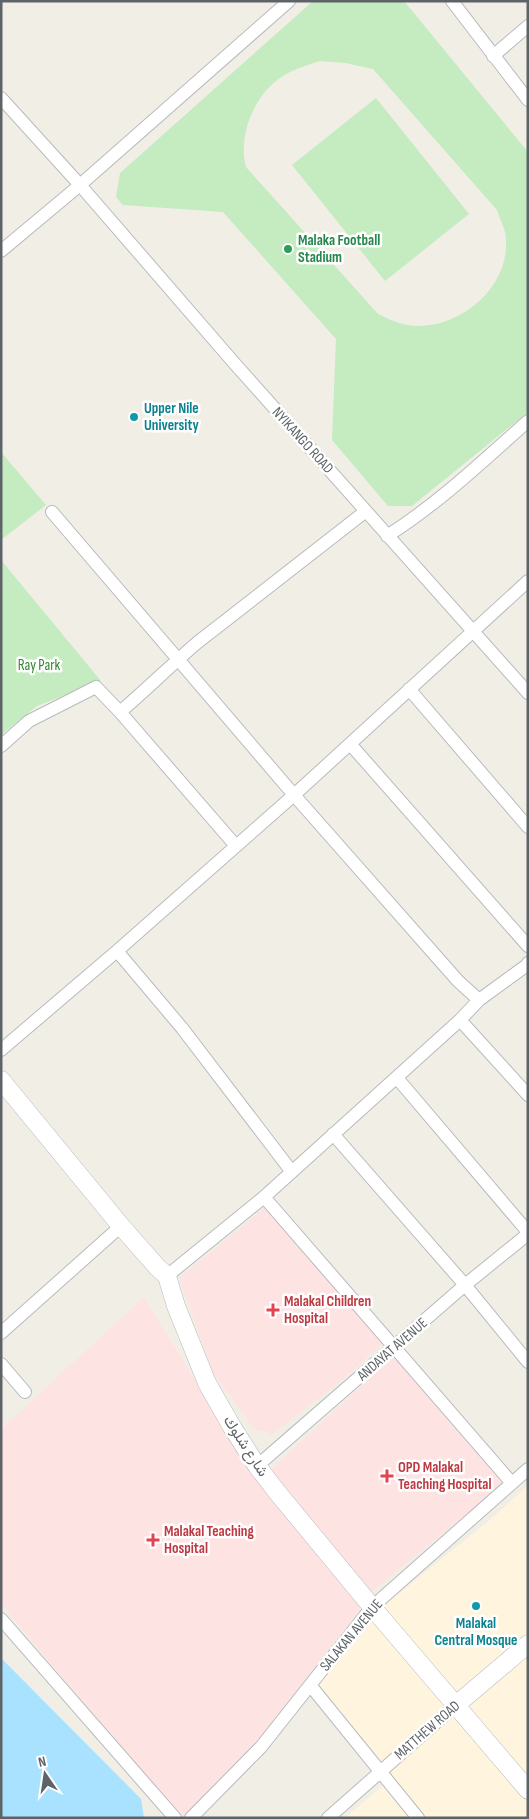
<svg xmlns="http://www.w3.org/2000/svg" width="529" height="1819" font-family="'Sofia Sans Condensed',Vazirmatn,sans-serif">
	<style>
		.commercial { fill: #fff4de }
		.medical { fill: #fee3e3 }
		.green { fill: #c5ebc1; fill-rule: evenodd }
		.water { fill: #a9e2ff }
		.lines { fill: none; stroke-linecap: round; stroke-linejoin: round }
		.street-casing { stroke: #b7babe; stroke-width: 14 }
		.secondary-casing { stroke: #b8bcc1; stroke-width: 19 }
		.street { stroke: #fff; stroke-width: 12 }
		.secondary { stroke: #fff; stroke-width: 18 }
		.leisure-dot { fill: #2e9e5b; stroke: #fff; stroke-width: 2 }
		.culture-dot { fill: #0f9aa8; stroke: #fff; stroke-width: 2 }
		.health-dot { fill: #e0444e; stroke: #fff; stroke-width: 2 }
		.labels { text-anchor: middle; stroke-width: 5; stroke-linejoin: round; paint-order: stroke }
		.leisure-label { font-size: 15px; font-weight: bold; fill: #27864d; stroke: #fff; text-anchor: start }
		.culture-label { font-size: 15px; font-weight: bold; fill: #0d838f; stroke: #fff; text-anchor: start }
		.street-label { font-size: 15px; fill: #5e6368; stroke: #fff }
		.park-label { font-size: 15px; fill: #32872d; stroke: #fff }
		.health-label { font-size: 15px; font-weight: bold; fill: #be3a42; stroke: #fff; text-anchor: start }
	</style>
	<rect width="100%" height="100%" fill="#f1eee6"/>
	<!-- commercial -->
	<path class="commercial" d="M528 1485V1814L523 1818H345L388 1781 314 1689 380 1604 383 1606 490 1520Z"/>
	<!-- medical -->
	<path class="medical" d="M267 1206 384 1342 341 1381 271 1435 265 1431H256L213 1373 179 1278Z
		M144 1297 253 1475 361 1608 256 1743 184 1818H180L1 1604V1429Z
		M395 1355 506 1481 370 1593 269 1471Z"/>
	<!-- green -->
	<path class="green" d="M313 1H404L528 152V412L412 506H388L332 440 336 339 223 212 123 205 116 197 120 173ZM320 61 345 63 373 69 497 210C499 217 503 224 505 232 515 285 458 333 407 325 396 323 387 318 378 314L246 167C237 136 255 93 283 76 294 69 307 65 320 61Z
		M376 98 469 214 385 281 292 165Z
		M1 452 46 505 1 540Z
		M1 560 101 681 37 706 1 735Z"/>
	<!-- water -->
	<path class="water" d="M1 1658 141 1799 144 1818H1Z"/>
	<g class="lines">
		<!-- street casing -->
		<g class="street-casing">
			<path id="street" d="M452 1 528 100
				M493 56 528 26
				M1 98 80 185 235 364 528 693
				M1 251 80 185 289 1
				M52 512 294 795 458 981 479 1000
				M387 536C439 503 483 461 528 421
				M409 689 528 827
				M120 712 236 846
				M351 745 528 946
				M1 746 29 721 96 687 120 712C147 689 171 665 198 642L366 511
				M117 951 182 1028 292 1172
				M460 1020 528 1095
				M1 1050 117 951 294 795 528 581
				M397 1078 528 1232
				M333 1134 465 1285 528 1362
				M264 1197 511 1482
				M167 1276 264 1197 460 1020 479 1000 527 965 528 963
				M1 1333 121 1226
				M1 1364 25 1392
				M257 1466 465 1285 528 1234
				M1 1619 175 1818
				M310 1685 418 1818
				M191 1818 261 1747 372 1607 528 1469
				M328 1818 456 1705"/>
		</g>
		<!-- secondary casing -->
		<g class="secondary-casing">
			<path id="secondary" d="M1 1080 121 1226 157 1267 167 1276 176 1306 207 1383 232 1427 257 1466 277 1492 372 1607 528 1790
				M456 1705 528 1644"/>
		</g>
		<!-- street -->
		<use href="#street" class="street"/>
		<!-- secondary -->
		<use href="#secondary" class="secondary"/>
	</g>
	<!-- markers -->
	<circle class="leisure-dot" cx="288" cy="249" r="5"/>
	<g class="culture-dot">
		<circle cx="134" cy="417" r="5"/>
		<circle cx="476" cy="1606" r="5"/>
	</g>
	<g class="health-dot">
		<path d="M270.5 1302.5h5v5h5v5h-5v5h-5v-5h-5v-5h5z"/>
		<path d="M384.5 1468.5h5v5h5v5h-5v5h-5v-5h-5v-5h5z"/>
		<path d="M150.5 1532.5h5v5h5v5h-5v5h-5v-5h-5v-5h5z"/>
	</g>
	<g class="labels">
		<!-- leisure labels -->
		<g class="leisure-label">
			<text x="298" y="245">Malaka Football<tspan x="298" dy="17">Stadium</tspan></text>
		</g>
		<!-- culture labels -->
		<g class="culture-label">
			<text x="144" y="413">Upper Nile<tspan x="144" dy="17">University</tspan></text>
			<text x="476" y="1628" text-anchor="middle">Malakal<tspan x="476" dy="17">Central Mosque</tspan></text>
		</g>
		<!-- street labels -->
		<g class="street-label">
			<text transform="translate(303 440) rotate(48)" y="5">NYIKANGO ROAD</text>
			<text transform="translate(392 1349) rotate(-41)" y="5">ANDAYAT AVENUE</text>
			<text transform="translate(246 1446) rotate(57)" y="5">شارع شلوك</text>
			<text transform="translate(351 1635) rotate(-50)" y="5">SALAKAN AVENUE</text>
			<text transform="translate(427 1730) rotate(-41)" y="5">MATTHEW ROAD</text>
		</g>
		<!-- park labels -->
		<g class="park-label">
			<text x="39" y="670">Ray Park</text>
		</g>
		<!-- health labels -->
		<g class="health-label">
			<text x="284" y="1306">Malakal Children<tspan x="284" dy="17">Hospital</tspan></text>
			<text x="398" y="1472">OPD Malakal<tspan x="398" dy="17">Teaching Hospital</tspan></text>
			<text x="164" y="1536">Malakal Teaching<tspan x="164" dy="17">Hospital</tspan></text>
		</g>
	</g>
	<!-- border -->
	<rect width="529" height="1819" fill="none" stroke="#5e6368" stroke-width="5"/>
	<!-- north arrow -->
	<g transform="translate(45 1774) rotate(347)" stroke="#ffffff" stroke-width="4" paint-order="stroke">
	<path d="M0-4L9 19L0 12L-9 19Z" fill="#5e6368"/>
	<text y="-8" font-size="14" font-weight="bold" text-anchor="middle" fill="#5e6368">N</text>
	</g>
</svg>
